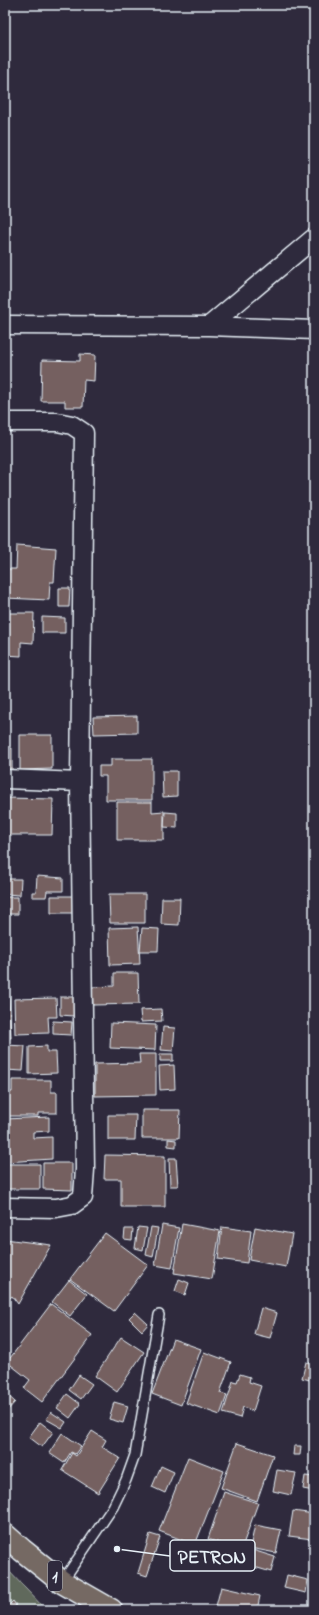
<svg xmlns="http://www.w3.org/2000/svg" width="319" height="1615" font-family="'Indie Flower',sans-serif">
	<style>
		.green { fill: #61695c; stroke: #a4adaa }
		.building { fill: #746061; stroke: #e8f1f8 }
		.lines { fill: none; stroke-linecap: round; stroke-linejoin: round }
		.service-casing { stroke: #e8f1f8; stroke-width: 12 }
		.minor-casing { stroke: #e8f1f8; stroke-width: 21 }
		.primary-casing { stroke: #e8f1f8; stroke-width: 25 }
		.service { stroke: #2f2a3d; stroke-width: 9 }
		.minor { stroke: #2f2a3d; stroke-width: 18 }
		.primary { stroke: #756964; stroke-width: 22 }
		.labels { text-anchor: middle; stroke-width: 3; stroke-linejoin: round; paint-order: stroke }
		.shield { fill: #2f2a3d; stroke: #b0b5c0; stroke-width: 1 }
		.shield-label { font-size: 17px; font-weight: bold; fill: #e8f1f8 }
		.leader { fill: none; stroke: #e8f1f8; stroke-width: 1.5 }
		.callout-dot { fill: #e8f1f8; stroke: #2f2a3d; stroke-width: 1.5 }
		.callout { fill: #2f2a3d; stroke: #e8f1f8; stroke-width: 1.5 }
		.callout-label { font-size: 19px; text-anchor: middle; font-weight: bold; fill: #e8f1f8 }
	</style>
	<rect width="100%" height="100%" fill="#2f2a3d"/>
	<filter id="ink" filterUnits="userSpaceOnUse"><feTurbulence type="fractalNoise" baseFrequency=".025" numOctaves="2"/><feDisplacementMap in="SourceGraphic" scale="8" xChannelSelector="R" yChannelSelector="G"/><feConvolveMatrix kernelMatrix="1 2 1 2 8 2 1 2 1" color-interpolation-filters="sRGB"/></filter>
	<g filter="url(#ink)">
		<!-- green -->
		<path class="green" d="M5 1567 46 1610H5Z"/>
		<!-- building -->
		<path class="building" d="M80 354 95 355 94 381 84 380 83 407H65V401H41L42 360 80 361Z
			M17 545 56 548 54 582H50L49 600 5 598V569H16Z
			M59 588H70L69 607H59Z
			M5 613H34L33 643 21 642V656L5 655Z
			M42 617 65 618V633H42Z
			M137 716V733L94 734 93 717Z
			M20 735H52V769L20 770Z
			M5 748H12V773H5Z
			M111 759H152V800H106V776H99V766H111Z
			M162 771H177V796L163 797Z
			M6 798 53 799 52 835H5Z
			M117 802H152V812L164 811V840H117Z
			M165 812 177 813V828L164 827Z
			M37 876 63 878V891H47L46 897H32V892H36Z
			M5 879H21L20 895 5 894Z
			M109 894H145V923H110Z
			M51 896H74L73 913H51Z
			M5 897H18V914H5Z
			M162 898H180L179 925 161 924Z
			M138 927 140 964 110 965 109 928Z
			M142 928 159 929 158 951H140Z
			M114 973H138L139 1004 93 1005 92 987 114 986Z
			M5 997H9L11 1038H5Z
			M60 997H74V1016L60 1015Z
			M56 998 57 1017H48L49 1033 15 1034 14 999Z
			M161 1009 162 1021 141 1022 140 1010Z
			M53 1021 72 1022 71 1035 53 1034Z
			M111 1023 156 1025 155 1050 110 1048Z
			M163 1027 175 1028 173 1051 161 1050Z
			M5 1045 25 1046 23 1071 5 1070Z
			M47 1046V1052H56L57 1073 29 1074V1047Z
			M139 1054H156V1095L95 1096V1064L140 1063Z
			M160 1054H173V1061H160Z
			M174 1065 175 1089 160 1090 159 1066Z
			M12 1080H51V1092H57V1113H38V1116H7L6 1092H12Z
			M142 1110H180L179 1138H142Z
			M108 1115H136L135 1140H108Z
			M49 1117V1131L33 1132V1138L52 1137V1159L5 1162V1119Z
			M168 1139 176 1140V1147L168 1146Z
			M105 1155 165 1156V1207H121V1179H104Z
			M169 1158H176L178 1186H170Z
			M43 1163H72V1190L43 1189Z
			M5 1164H40V1189H5Z
			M182 1224 220 1231 212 1279 174 1273Z
			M162 1225 179 1228 172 1268 155 1265Z
			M138 1227 147 1228 143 1250 135 1248Z
			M151 1227 158 1228 153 1257 146 1255Z
			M222 1227 251 1231 247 1263 218 1259Z
			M255 1227 292 1234 286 1267 249 1260Z
			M125 1229H133L132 1240 124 1239Z
			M105 1233 148 1265 114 1311 70 1279Z
			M5 1239 51 1245 18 1304 12 1296 5 1302Z
			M179 1279 189 1283 185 1295 175 1291Z
			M69 1280 87 1294 70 1316 52 1302Z
			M51 1304 92 1335 42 1402 24 1388 30 1380 7 1362Z
			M261 1308 277 1313 270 1338 254 1334Z
			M135 1312 148 1324 142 1331 129 1318Z
			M121 1337 144 1352 117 1392 95 1376Z
			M173 1339 201 1349 181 1405 152 1394Z
			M204 1352 231 1362 220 1393 227 1395 220 1415 186 1403Z
			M306 1362 314 1364V1381L302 1378Z
			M240 1374 250 1377 249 1382 261 1386 253 1411 243 1407 240 1418 223 1413 233 1381 237 1382Z
			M79 1375 92 1384 81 1399 69 1390Z
			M5 1393 15 1402 5 1413Z
			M67 1394 80 1404 70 1418 57 1408Z
			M114 1402 128 1406 123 1423 109 1419Z
			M51 1412 66 1422 62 1428 46 1419Z
			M40 1422 53 1432 42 1447 29 1437Z
			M92 1431 106 1440 102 1447 120 1458 98 1493 62 1470 72 1453 76 1456Z
			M62 1433 81 1446 75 1454 71 1452 64 1463 49 1453Z
			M237 1443 273 1455 257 1501 221 1488Z
			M294 1446H301L300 1455H293Z
			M188 1457 224 1471 195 1545 159 1531Z
			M161 1466 174 1472 165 1493 152 1487Z
			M277 1470 296 1473 291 1495 273 1491Z
			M305 1476 314 1477V1491L303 1489Z
			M224 1492 258 1503 241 1550 208 1539Z
			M293 1511 314 1514 312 1539 289 1536Z
			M255 1525 281 1530 276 1553 250 1548Z
			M150 1534 160 1537 147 1576 138 1573Z
			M246 1548 275 1557 271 1572 241 1563Z
			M287 1575 308 1580 306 1593 284 1588Z
			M221 1587 260 1596 257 1610H215Z
			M13 1601 16 1605 12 1610H8L6 1608Z"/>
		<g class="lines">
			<!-- service casing -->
			<g class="service-casing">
				<path id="service" d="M62 1582 113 1507 126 1480 135 1455 159 1315"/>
			</g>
			<!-- minor casing -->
			<g class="minor-casing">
				<path id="minor" d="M5 325 209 326 314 330
					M209 326 314 238
					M5 422H57L72 425 84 433 80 782
					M5 779 80 782 85 1169 83 1197 72 1205 56 1208 5 1207"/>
			</g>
			<!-- primary casing -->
			<g class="primary-casing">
				<path id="primary" d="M5 1535 22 1550 62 1582 111 1610"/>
			</g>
			<!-- service -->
			<use href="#service" class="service"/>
			<!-- minor -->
			<use href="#minor" class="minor"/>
			<!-- primary -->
			<use href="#primary" class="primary"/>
		</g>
	</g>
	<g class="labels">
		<!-- shield labels -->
		<rect class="shield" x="48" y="1561" width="14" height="30" rx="3"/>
		<g class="shield-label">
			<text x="55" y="1582">1</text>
		</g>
	</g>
	<!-- callouts -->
	<path class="leader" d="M117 1549L170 1556"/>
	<circle class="callout-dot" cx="117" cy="1549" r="4"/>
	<rect class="callout" x="170" y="1540" width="85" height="31" rx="4"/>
	<g class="callout-label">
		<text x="212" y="1563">PETRON</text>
	</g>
	<!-- margin -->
	<rect width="319" height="1615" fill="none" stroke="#2f2a3d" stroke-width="20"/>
	<rect x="10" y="10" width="299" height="1595" fill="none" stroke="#e8f1f8" stroke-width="1.5" filter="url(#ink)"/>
</svg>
